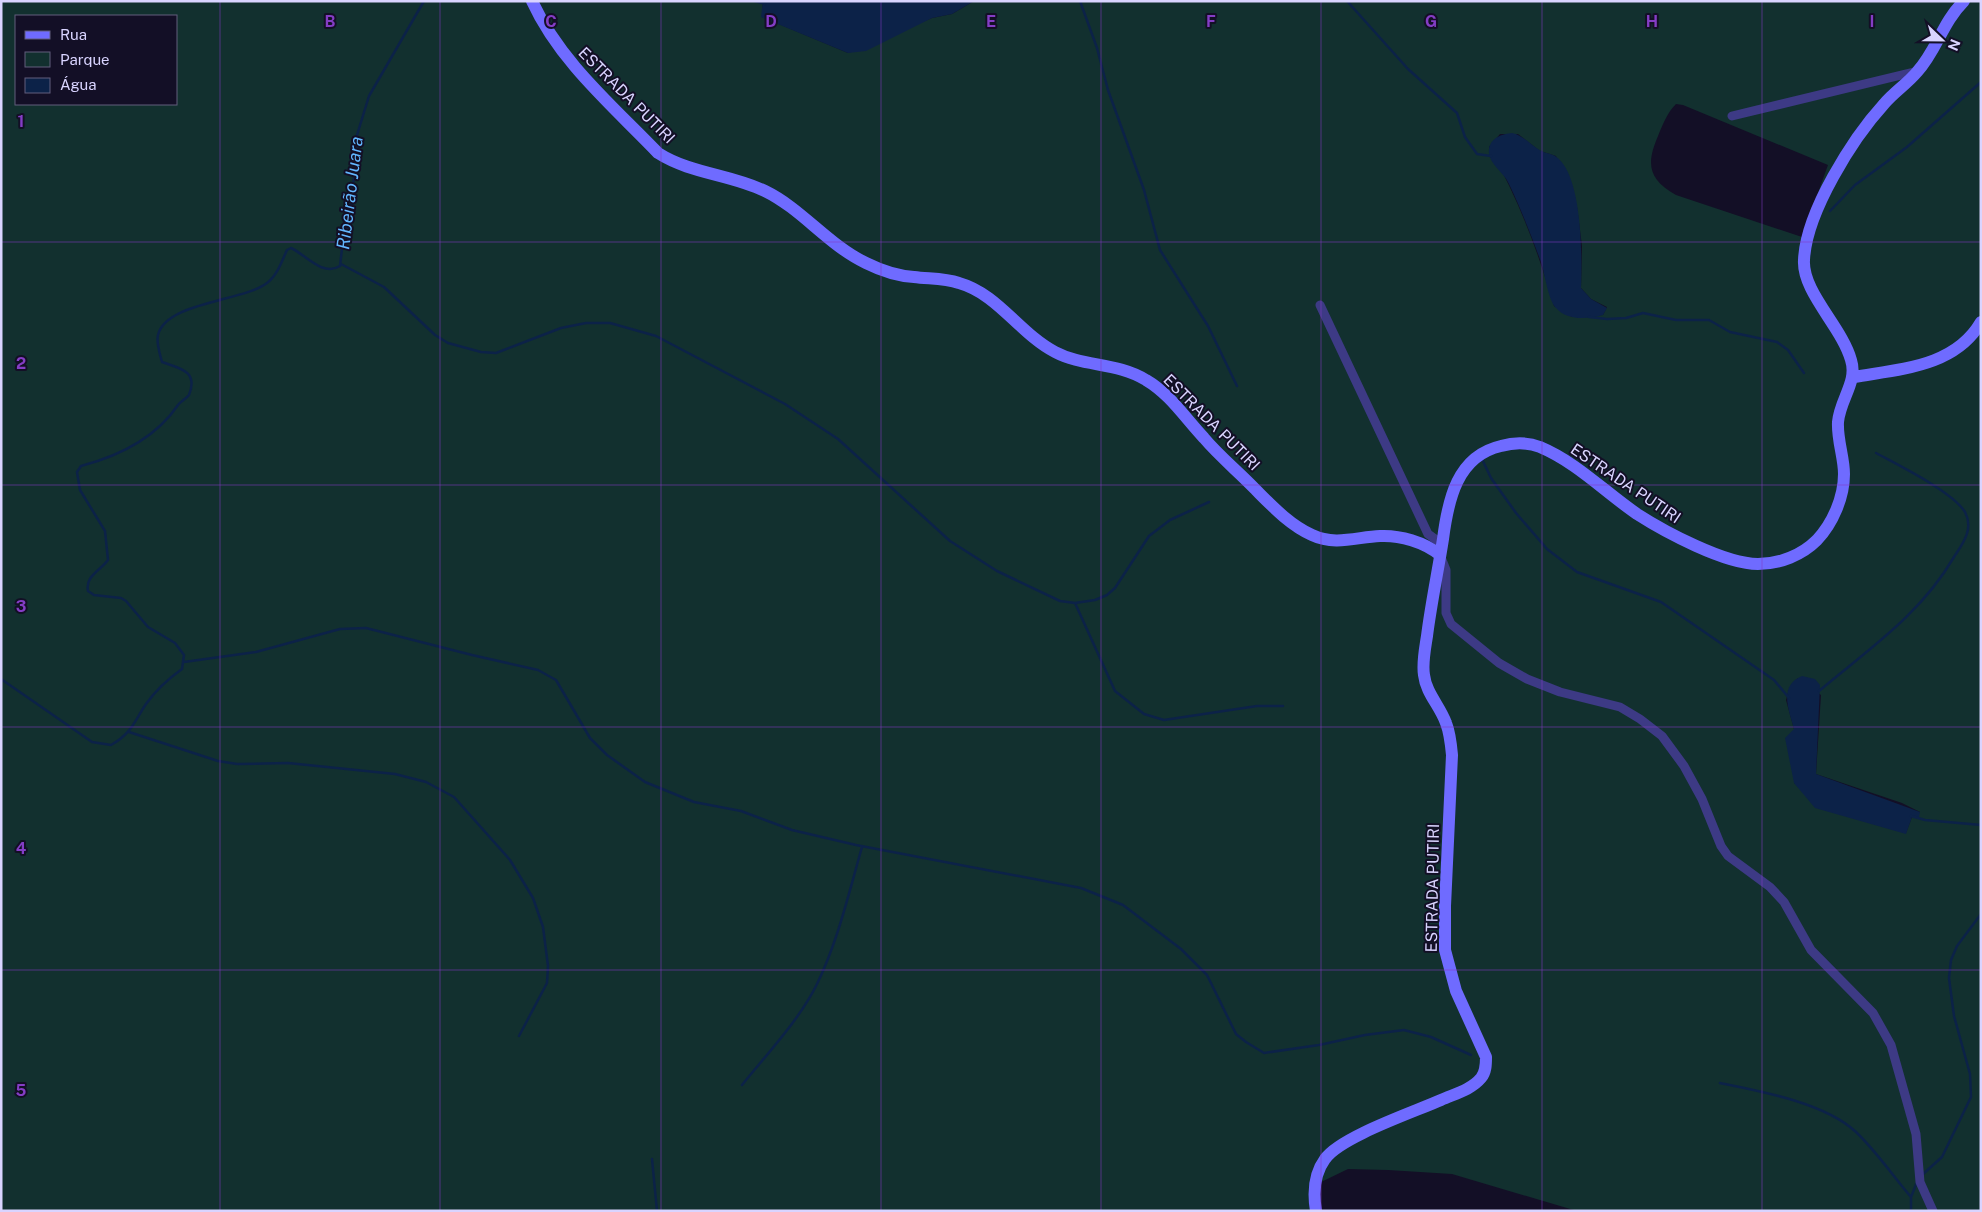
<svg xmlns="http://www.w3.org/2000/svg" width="1982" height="1212" font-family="'Public Sans',sans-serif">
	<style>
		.green { fill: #12302f; fill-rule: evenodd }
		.water { fill: #0c2248 }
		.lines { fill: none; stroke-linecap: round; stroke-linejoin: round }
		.stream { stroke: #0c2248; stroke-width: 2.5 }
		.street { stroke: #3d3a85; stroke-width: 9 }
		.secondary { stroke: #6f6bff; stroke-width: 12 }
		.grid { fill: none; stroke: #843dc5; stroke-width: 1; stroke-opacity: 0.55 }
		.labels { text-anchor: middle; stroke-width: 4; stroke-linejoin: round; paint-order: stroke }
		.street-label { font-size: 16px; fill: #d9d4ff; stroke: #130f26 }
		.water-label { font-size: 18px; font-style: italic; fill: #62b6ff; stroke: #130f26 }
		.grid-label { font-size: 16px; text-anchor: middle; font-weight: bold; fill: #843dc5; stroke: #130f26; stroke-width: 4; stroke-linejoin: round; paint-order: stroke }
	</style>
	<rect width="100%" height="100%" fill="#130f26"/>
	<!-- green -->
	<path class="green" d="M1 1H763L762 17 848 53 932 18 952 14 974 1H1981V1211H1577L1452 1174 1388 1170 1348 1169 1317 1184V1211H1ZM16 16H176V104H16ZM1676 104 1683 105 1828 165 1802 237 1676 195C1648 179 1646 164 1658 136 1663 124 1667 113 1676 104ZM1500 134H1518L1540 151 1556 156 1577 207 1582 246 1581 288 1591 299 1607 307 1603 315 1572 317 1554 306C1538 251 1518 198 1489 147ZM1798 678 1821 695 1816 774 1902 803 1920 812 1912 817 1906 833 1794 783V729L1786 700 1790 687Z"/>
	<!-- water -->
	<path class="water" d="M763 1H974L952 14 932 18 866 51 848 53 761 17Z
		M1512 133C1522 135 1529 143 1538 149 1543 153 1550 153 1555 156 1583 173 1582 259 1581 288L1591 299 1607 308 1603 315C1588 319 1567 321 1556 308 1548 300 1545 274 1541 262 1531 235 1521 209 1509 184 1504 172 1487 163 1489 149 1491 137 1503 134 1512 133Z
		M1802 676 1815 679 1820 685 1816 774 1920 812 1919 817H1912L1906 834 1815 808 1794 783 1785 738 1794 729C1789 710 1778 686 1802 676Z"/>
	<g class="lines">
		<!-- stream -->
		<path class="stream" d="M755 1 765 4
			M1080 1 1097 48 1108 90 1144 190 1160 250 1208 326 1237 386
			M1347 1 1408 69 1457 113 1465 137 1477 154 1491 156
			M1830 211 1855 185 1907 147 1981 82
			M341 264 384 287 435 335 448 343 481 352 496 353 561 328 586 323H610L656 336 785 404 838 439 950 541 997 571 1060 601 1075 603 1095 600 1107 595 1115 588 1149 536 1170 520 1209 502
			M1589 317 1607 319 1626 318 1643 313 1676 320H1709L1730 332 1777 342 1788 350 1804 373
			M1482 459 1491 478 1516 513 1547 549 1577 572 1661 602 1774 680 1789 698
			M1075 603 1115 691 1144 714 1164 720 1257 706H1283
			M184 662 256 652 340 629 366 628 472 655 538 670 556 680 590 738 607 755 645 782 694 802 741 811 792 830 856 845 1081 888 1123 905 1181 949 1207 975 1236 1034 1246 1042 1264 1053 1319 1045 1365 1035 1404 1030 1431 1037 1471 1055
			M1 679 92 742 111 745C131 734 134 722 146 704 156 690 168 679 182 669L184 655 175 643 148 627 126 601 121 598 94 595 88 591C85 576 100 571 108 560L105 531 80 490 77 472 81 466C119 456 155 439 178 405 181 401 186 399 189 395 199 370 178 368 162 362 160 354 156 343 158 335 166 302 244 301 267 283 277 276 282 261 287 250L291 248C305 254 322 277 340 266L343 240 351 213 357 135 369 96 424 1
			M1819 691C1870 648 1920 615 1954 557 1963 543 1974 529 1965 512 1953 492 1898 465 1876 453
			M129 732 218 761 237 764 288 763 395 774 426 782 454 797 510 860 533 898 543 927 548 966 547 983 519 1036
			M1911 816 1925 820 1981 825
			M1720 1083C1760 1091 1825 1103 1856 1132 1876 1151 1893 1176 1911 1197
			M742 1085C767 1054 800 1019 817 984 838 941 849 892 862 847
			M652 1159 657 1211
			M1922 1175 1942 1157 1971 1097 1970 1074 1954 1016 1949 978 1951 960 1957 946 1981 914
			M1911 1211V1197L1917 1182"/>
		<!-- street -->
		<path class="street" d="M1732 116 1918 71
			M1320 305 1428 534 1442 544
			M1440 555 1446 570V613L1451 624 1499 663 1527 679 1560 692 1620 707 1640 719 1662 736 1684 766 1702 799 1721 846 1728 856 1770 887 1784 902 1811 950 1873 1013 1891 1045 1916 1134 1920 1182 1933 1211"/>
		<!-- secondary -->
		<path class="secondary" d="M532 1C560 62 613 106 658 153 691 174 730 174 765 191 802 209 828 245 866 263 880 270 898 276 914 277 929 279 944 278 959 283 998 294 1019 333 1055 352 1083 367 1117 362 1146 380 1170 394 1185 418 1204 438 1220 457 1239 472 1256 490 1273 507 1290 525 1312 535 1335 546 1357 537 1380 536 1400 535 1424 542 1440 555
			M1854 377C1900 369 1955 367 1981 322
			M1316 1211C1313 1193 1314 1174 1325 1159 1340 1137 1414 1112 1441 1100 1454 1094 1471 1090 1481 1078 1486 1072 1486 1064 1486 1057L1456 991 1445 950V906L1452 755C1451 744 1450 733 1446 723 1440 706 1426 693 1424 675 1422 663 1425 649 1427 636 1431 604 1438 571 1443 539 1448 500 1457 456 1501 446 1515 442 1527 442 1540 447 1576 462 1605 492 1637 514 1665 532 1725 564 1758 564 1780 564 1802 555 1817 540 1833 523 1844 497 1844 474 1844 457 1837 440 1838 422 1840 399 1858 382 1851 360 1842 327 1802 292 1804 260 1806 212 1853 138 1884 104 1894 92 1907 84 1917 72 1937 50 1942 23 1964 1"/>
	</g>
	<!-- grid -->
	<path class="grid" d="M220 1V1211M440 1V1211M661 1V1211M881 1V1211M1101 1V1211M1321 1V1211M1542 1V1211M1762 1V1211M1 242H1981M1 485H1981M1 727H1981M1 970H1981"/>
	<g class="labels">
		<!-- street labels -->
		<g class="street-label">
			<text transform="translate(627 95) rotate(45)" y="6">ESTRADA PUTIRI</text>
			<text transform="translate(1212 422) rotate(45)" y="6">ESTRADA PUTIRI</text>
			<text transform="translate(1626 483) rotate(34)" y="6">ESTRADA PUTIRI</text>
			<text transform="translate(1432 888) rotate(-89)" y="6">ESTRADA PUTIRI</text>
		</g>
		<!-- water labels -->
		<g class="water-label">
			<text transform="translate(350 193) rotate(-83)" y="6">Ribeirão Juara</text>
		</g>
	</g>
	<g class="grid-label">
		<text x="330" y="27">B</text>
		<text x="551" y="27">C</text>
		<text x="771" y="27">D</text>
		<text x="991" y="27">E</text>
		<text x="1211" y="27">F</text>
		<text x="1431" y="27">G</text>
		<text x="1652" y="27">H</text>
		<text x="1872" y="27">I</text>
		<text x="21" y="127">1</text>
		<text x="21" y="369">2</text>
		<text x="21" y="612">3</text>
		<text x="21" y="854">4</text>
		<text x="21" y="1096">5</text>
	</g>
	<!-- border -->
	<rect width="1982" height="1212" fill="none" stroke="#d9d4ff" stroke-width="5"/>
	<!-- legend -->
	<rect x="15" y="15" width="162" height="90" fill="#130f26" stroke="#625e7d"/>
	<rect x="25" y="31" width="25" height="8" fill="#6f6bff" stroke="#625e7d"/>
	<text x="60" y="40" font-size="15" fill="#d9d4ff">Rua</text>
	<rect x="25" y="52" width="25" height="15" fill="#12302f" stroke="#625e7d"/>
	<text x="60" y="65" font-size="15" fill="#d9d4ff">Parque</text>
	<rect x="25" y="78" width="25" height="15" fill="#0c2248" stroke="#625e7d"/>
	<text x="60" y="90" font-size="15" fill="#d9d4ff">Água</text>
	<!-- north arrow -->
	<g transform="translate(1942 40) rotate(112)" stroke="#130f26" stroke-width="4" paint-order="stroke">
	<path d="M0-4L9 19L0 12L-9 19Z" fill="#d9d4ff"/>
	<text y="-8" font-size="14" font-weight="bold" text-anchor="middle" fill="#d9d4ff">N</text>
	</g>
</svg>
